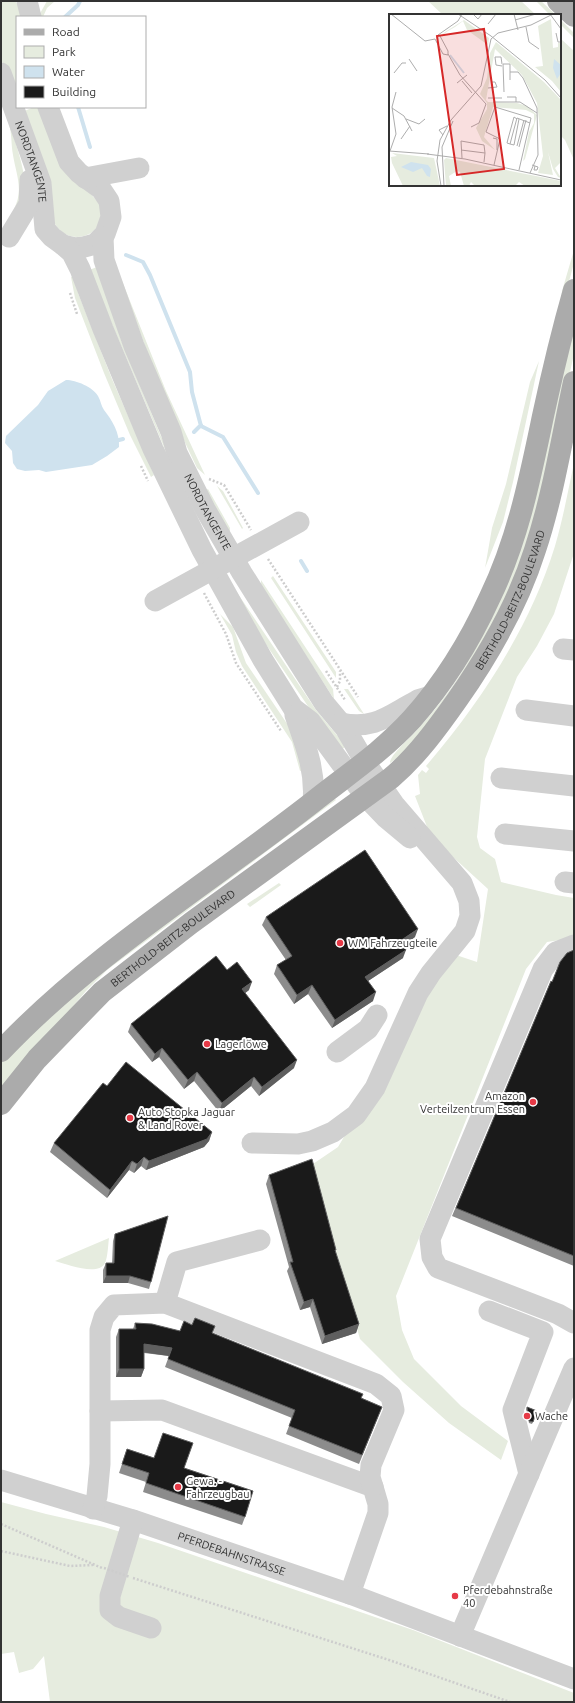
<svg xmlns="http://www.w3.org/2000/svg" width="575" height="1703" font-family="Ubuntu,sans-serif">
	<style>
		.green { fill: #e6ecdf }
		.water { fill: #cfe2ee }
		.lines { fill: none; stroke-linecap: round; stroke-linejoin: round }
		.stream { stroke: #cfe2ee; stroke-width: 4 }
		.path { stroke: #cdcdcd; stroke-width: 2.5; stroke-dasharray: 2 2; stroke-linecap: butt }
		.minor { stroke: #d0d0d0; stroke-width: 21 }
		.major { stroke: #ababab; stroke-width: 22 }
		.path-bridge { stroke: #cdcdcd; stroke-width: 2.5; stroke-dasharray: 2 2; stroke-linecap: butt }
		.wall { fill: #8c8c8c }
		.shaded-wall { fill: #5f5f5f }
		.building { fill: #1a1a1a; stroke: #5f5f5f }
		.poi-dot { fill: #e63946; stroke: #fff; stroke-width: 1.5 }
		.labels { text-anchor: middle; stroke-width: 4; stroke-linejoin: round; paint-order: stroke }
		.street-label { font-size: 11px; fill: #333; stroke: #fff }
		.poi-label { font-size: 11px; fill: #333; stroke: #fff; text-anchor: start }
		.inset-river { fill: none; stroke: #cfe2ee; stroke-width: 2 }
		.inset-road { fill: none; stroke: #adadad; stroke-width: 1 }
		.view { fill: #d62828; fill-opacity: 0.15; stroke: #d62828; stroke-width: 2 }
		.inset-edge { fill: none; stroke: #333; stroke-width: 2 }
	</style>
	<rect width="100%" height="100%" fill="#fff"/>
	<!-- green -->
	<path class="green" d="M1 1H15L18 5 21 17H17V99L1 59Z
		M47 1H55L47 8 43 17H38Z
		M428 1H521L536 15H443Z
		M536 1H541L556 15H550Z
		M560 19 574 33V38L560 24Z
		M560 38 574 51V160L565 140 560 135Z
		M34 107H42L91 194C94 198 99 202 100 207 108 237 66 250 53 220L22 112Z
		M9 124C14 137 29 180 24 193 22 198 17 204 14 209 24 190 16 174 13 155 11 144 12 134 9 124Z
		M574 250V263L559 319 562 291Z
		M114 261 166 391 205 475 197 468 164 398Z
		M100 266 121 340 163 441 183 492 89 270Z
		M76 275 78 293 112 379 154 475 151 477 130 435 104 373 75 298 71 277Z
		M574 316V354L539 511 498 621 411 748 390 763C390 755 410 738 416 731 441 704 463 674 479 641Z
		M539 361 513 482 503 522 485 568 492 528 506 484 530 382Z
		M574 463V553L554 614 537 646 517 677 485 759 477 837 480 848 495 859 501 882 556 895 574 898V938L547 942 526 969 396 1296 402 1330 414 1359 461 1406 508 1441 501 1460 449 1423 403 1382 360 1339 310 1166 338 1147 453 954 477 962 488 889 431 837 415 796 420 794 418 775 422 770 426 773 429 769 426 766C481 702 530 627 555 546 563 519 568 491 574 463Z
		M217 486 223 491 243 528 242 529Z
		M208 489 230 528V533L204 491Z
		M273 576 336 672V678L271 578Z
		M261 580 333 689 334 699 261 586Z
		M236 591 316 710 346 746 339 752 261 637Z
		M220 614 233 627 246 663 290 728 304 770 300 771 292 742 242 666 236 652 232 635Z
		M344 689H348L364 714 359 711Z
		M335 799 336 800 107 970 86 991 1 1092V1062L75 990Z
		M279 883 281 885 250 907 247 904Z
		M109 1238C108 1245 108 1256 105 1263 98 1277 67 1264 55 1261Z
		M1 1502 46 1514 104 1527 158 1543 413 1630 574 1693V1702H50L44 1656 33 1669 19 1673 14 1652 1 1654Z"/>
	<!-- water -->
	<path class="water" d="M66 380C76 380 93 387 98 396 101 401 101 406 104 410 112 420 120 433 119 447L107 456 92 465 46 472 39 470 25 471 17 469 13 463 12 451 5 443 6 436 38 405 48 391Z"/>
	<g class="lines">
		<!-- stream -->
		<path class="stream" d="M65 17 78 5 80 1
			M78 107 90 147
			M126 255 143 262 150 275 190 372 192 392 201 426 223 437 258 493
			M194 432 201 425
			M119 440 123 439
			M301 561 307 571"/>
		<!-- path -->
		<path class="path" d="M70 293 77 314
			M141 466 148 481
			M209 479 224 485 251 530
			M268 559 358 697
			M204 593 226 634 236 663 281 731
			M326 671 345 700
			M337 687 340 681V671
			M1 1524 102 1568
			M1 1551 70 1566 93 1565
			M133 1578 389 1660 510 1702"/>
		<!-- minor -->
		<g class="minor">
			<path d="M27 1 31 17"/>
			<path id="s1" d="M1 73 41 183 45 229 52 237 63 245 74 248 84 247 95 244 105 234 111 217 109 201 101 189 79 173 69 162 48 107"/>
			<path d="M85 178 139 168"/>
			<path d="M9 237 29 204 30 180"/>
			<path id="s2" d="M103 237 104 260 134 346 171 432 177 453 205 509 242 573 324 703 345 728 365 762 394 804 462 883 469 901 470 916 465 931 431 973 418 993 375 1088 356 1115 333 1132 312 1141 298 1144 252 1143"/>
			<path d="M63 245 72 253 80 269 103 329 153 449 202 550 263 660 293 708 310 721 365 796 386 818 410 838"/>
			<path d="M155 601 299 522"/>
			<path d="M563 649 574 650"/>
			<path d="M526 710 574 716"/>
			<path d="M295 715C305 744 316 770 313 802"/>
			<path d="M341 723C375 730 389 715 416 701 421 698 426 698 431 696"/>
			<path d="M501 778 574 786"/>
			<path d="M505 834 574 841"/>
			<path d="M565 882 574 883"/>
			<path d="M574 945 556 952 543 969 430 1239 432 1257 438 1268 558 1314 574 1323"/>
			<path d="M337 1052 368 1029 377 1015"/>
			<path d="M165 1303 177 1262 260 1240"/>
			<path d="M489 1311 543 1332 513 1410 529 1474"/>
			<path d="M100 1411 162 1410 373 1487 378 1504V1513L350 1594"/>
			<path id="s3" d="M1 1480 133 1520 350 1594 574 1679"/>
			<path d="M93 1509 97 1496 100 1464V1330L104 1317 114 1305 165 1303 376 1384 391 1396 394 1410 371 1465 370 1477 373 1487"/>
			<path d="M133 1520 110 1596V1610L119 1617 151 1628"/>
			<path d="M460 1636 574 1368"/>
		</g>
		<!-- major -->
		<g class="major">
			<path d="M558 1 574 16"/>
			<path d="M1 1051C93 954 208 884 313 802 347 775 383 751 412 719 444 683 470 641 490 597 518 539 530 478 543 416 552 374 562 332 574 290"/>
			<path id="s4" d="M1 1104 37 1059 102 992 191 923 391 778C417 756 438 727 457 700 490 653 518 604 535 550 553 496 562 438 574 382"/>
		</g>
		<!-- path-bridge -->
		<path class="path-bridge" d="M104 1568 130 1577"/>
	</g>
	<!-- wall -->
	<path class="wall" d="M266 917 415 937 403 946V958L368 981 373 1001 332 1028 308 994 294 1004 274 974 277 965 286 960 262 925Z
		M574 950V1266L452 1216 552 982Z
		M227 970 249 990 245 993 294 1068 259 1096 251 1086 219 1112 194 1081 184 1089 159 1057 152 1062 128 1032 131 1024Z
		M107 1086 212 1132 209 1141 204 1147 146 1170 141 1166 134 1173 129 1170 107 1198 50 1152 54 1143Z
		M269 1175 335 1252 359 1324 356 1333 322 1344 310 1307 300 1310 287 1271 289 1267 266 1184Z
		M115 1234 151 1282 149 1289 128 1283H103V1270L106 1263H112L113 1241Z
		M135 1323 180 1331 213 1333 382 1407 359 1464 286 1434 292 1418 165 1367 169 1356 144 1353V1369L141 1377H116V1337L119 1329H133Z
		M527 1407 537 1411 532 1424 529 1423 526 1409Z
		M127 1449 184 1468 245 1517 242 1525 143 1492 146 1482 119 1473Z"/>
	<!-- shaded-wall -->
	<path class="shaded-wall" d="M418 929 415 937 397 950 400 941Z
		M406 950 403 958 362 985 365 977Z
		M252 982 249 990 239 998 242 989Z
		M312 985 308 994 294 1004 297 995Z
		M376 992 373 1001 332 1028 335 1020Z
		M162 1048 159 1057 152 1062 155 1054Z
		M297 1060 294 1068 259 1096 262 1087Z
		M197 1072 194 1081 184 1089 188 1080Z
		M254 1077 251 1086 219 1112 222 1103Z
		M212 1132 209 1141 204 1147 146 1170 149 1161Z
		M144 1157 141 1166 134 1173 137 1164Z
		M132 1161 129 1170 107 1198 110 1190Z
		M106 1276H130L128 1283H103Z
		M313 1299 310 1307 300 1310 304 1302Z
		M359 1324 356 1333 322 1344 325 1336Z
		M144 1344 172 1348 169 1356 141 1352Z
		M119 1369H144L141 1377H116Z"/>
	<!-- building -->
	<path class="building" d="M365 850 418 929 400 941 406 950 365 977 376 992 335 1020 312 985 297 995 277 965 292 956 266 917Z
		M574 950V1256L456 1208 551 981 552 982 560 962 567 953Z
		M216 956 227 970 237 962 252 982 242 989 297 1060 262 1087 254 1077 222 1103 197 1072 188 1080 162 1048 155 1054 131 1024Z
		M126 1062 212 1132 207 1139 149 1161 144 1157 137 1164 132 1161 110 1190 54 1143 103 1083 107 1086Z
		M312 1159 336 1250H335L359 1324 325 1336 313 1299 304 1302 290 1262H293L269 1175Z
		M168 1216 151 1282 130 1276H106V1263H114L115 1234Z
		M195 1318 215 1326 212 1333 363 1394 361 1398 382 1407 362 1455 289 1426 295 1410 168 1359 172 1348 144 1344V1369H119V1329H136L135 1323 152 1324 180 1331 184 1321 192 1325Z
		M527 1407 537 1411 533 1422 529 1421Z
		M163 1433 193 1443 184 1468 253 1491 245 1517 146 1483 149 1473 122 1464 127 1449 154 1458Z"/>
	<!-- markers -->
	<g class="poi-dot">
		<circle cx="340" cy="943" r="4"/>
		<circle cx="207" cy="1044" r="4"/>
		<circle cx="533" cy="1102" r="4"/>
		<circle cx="130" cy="1118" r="4"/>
		<circle cx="527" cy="1416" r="4"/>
		<circle cx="178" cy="1487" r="4"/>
		<circle cx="455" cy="1596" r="4"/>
	</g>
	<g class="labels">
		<!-- street labels -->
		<g class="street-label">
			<text dy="4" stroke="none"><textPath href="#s1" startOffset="94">NORDTANGENTE</textPath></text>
			<text dy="4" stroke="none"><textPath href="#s2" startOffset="296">NORDTANGENTE</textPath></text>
			<text dy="4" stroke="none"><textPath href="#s4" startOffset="727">BERTHOLD-BEITZ-BOULEVARD</textPath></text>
			<text dy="4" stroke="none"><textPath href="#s4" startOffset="240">BERTHOLD-BEITZ-BOULEVARD</textPath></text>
			<text dy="4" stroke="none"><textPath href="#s3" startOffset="242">PFERDEBAHNSTRASSE</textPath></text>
		</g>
		<!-- poi labels -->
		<g class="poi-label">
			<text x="348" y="947">WM Fahrzeugteile</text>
			<text x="215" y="1048">Lagerlöwe</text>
			<text x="525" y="1100" text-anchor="end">Amazon<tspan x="525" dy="13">Verteilzentrum Essen</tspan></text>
			<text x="138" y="1116">Auto Stopka Jaguar<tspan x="138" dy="13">&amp; Land Rover</tspan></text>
			<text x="535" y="1420">Wache</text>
			<text x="186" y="1485">Gewa. -<tspan x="186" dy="13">Fahrzeugbau</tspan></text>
			<text x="463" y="1594">Pferdebahnstraße<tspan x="463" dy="13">40</tspan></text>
		</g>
	</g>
	<!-- overview -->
	<g transform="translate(389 14)">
		<rect width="172" height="172" fill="#fff"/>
		<path d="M162 5 164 34 169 33V29H172V78L163 67 146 53 154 52 149 12ZM75 6 100 24 97 45 99 31 78 16 74 7 66 13 59 17 52 22 56 18ZM107 28 155 68 172 86V148L166 154 172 164 169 163 164 155 159 138 164 161 149 159 154 142 148 89 133 61 106 35 97 86 99 88 128 89 138 92 148 101 136 145 134 147 140 118 145 109V100L137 96 104 93 95 123 106 136 93 127 87 114 98 95V89L91 80 98 64 101 39ZM3 139 45 144 51 172H14L3 149 2 143 8 142ZM57 144 172 167V172H136L130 168 126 172H86L82 168 80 172H75L71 158 68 157 60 162 62 172H57L55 146Z" fill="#e6ecdf"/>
		<path d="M165 45 172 51V59L168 65 164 54ZM22 148 39 151 42 155 41 163 38 162 33 154 24 158 12 153Z" fill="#cfe2ee"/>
		<path class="inset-river" d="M61 41 75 59"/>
		<path class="inset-road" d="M2 0 36 27 46 25M69 0 102 22 156 66 172 84M84 0 89 5 93 0M125 0 129 16M161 0 172 15M126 6 147 0M99 10 107 0M137 13 140 28 150 35M167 19 169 28H172M49 21 69 7 73 0M46 25 54 40 59 41V37L51 22M59 40 71 61 97 90 90 109 82 113M20 45 28 57M113 50 112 43H106L107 51 113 52M121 58H129L134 64 148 94 149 141 141 159M5 59 13 49H17M73 67 83 79M68 69 78 61M99 74 108 73 106 68H102M115 78 114 50H121V66M118 83H127V88M99 84H113M104 88H131L148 99M3 94 15 102 23 117M17 105 30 110 36 105M54 121 50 116 58 112M104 124 108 125V136M12 125 21 112M121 130 128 104 141 109M121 130 118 129 119 125 125 103 128 105M121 130 125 131 130 105M128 132 135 106M130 133 137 106M72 136 96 139 95 148M0 137 40 140M1 137 7 120 3 93 7 78M38 140 76 145 172 166M73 144 72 127 95 131 96 139M105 151 111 125 97 118 106 93 142 104 130 156M143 151 149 153 148 156H145L146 152M52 172 48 147 51 126 62 106 92 72 102 25 109 19 142 11 164 0M55 172 53 133 64 107"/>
		<path class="view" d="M95 15 115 155 68 161 48 22Z"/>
		<rect width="172" height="172" class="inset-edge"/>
	</g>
	<!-- border -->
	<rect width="575" height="1703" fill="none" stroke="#333333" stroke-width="4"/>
	<!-- legend -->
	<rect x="16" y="16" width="130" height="92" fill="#ffffff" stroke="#adadad"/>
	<rect x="24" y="29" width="20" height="6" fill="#ababab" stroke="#adadad"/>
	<text x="52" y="36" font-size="12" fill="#333333">Road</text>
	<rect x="24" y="46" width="20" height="12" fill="#e6ecdf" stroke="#adadad"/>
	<text x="52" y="56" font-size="12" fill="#333333">Park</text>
	<rect x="24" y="66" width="20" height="12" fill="#cfe2ee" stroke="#adadad"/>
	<text x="52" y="76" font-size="12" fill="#333333">Water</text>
	<rect x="24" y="86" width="20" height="12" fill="#1a1a1a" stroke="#adadad"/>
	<text x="52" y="96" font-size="12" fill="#333333">Building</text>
</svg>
